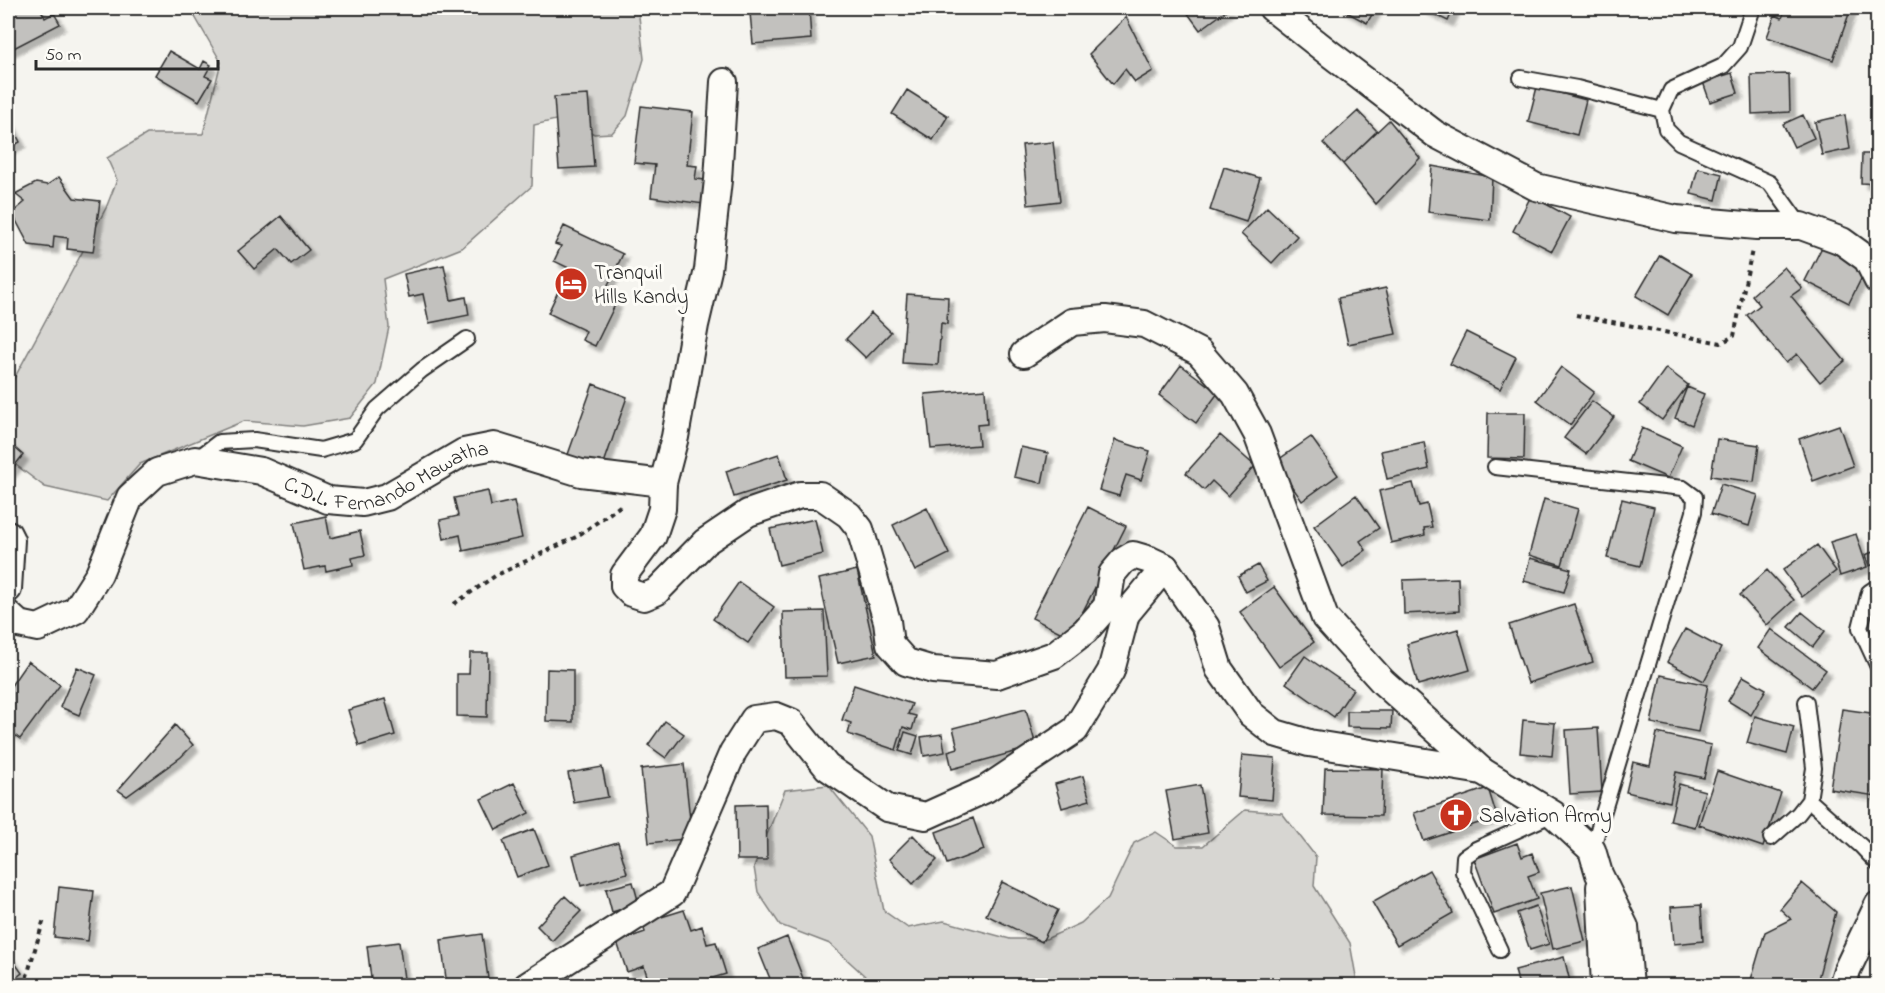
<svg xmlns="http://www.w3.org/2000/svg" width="1885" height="993" font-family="'Indie Flower',sans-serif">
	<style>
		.green { fill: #d7d6d2; stroke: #81807e; stroke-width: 1.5 }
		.building { fill: #c2c1be; stroke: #2b2b2b; stroke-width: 1.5; filter: url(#shadow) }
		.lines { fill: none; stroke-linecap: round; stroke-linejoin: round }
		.service-casing { stroke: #2b2b2b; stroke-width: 18 }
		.minor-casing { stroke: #2b2b2b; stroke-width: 30 }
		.path { stroke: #2b2b2b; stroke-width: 4; stroke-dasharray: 4.5 4.5; stroke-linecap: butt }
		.service { stroke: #fdfcf7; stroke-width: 14 }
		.minor { stroke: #fdfcf7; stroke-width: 26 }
		.labels { text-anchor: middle; stroke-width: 6; stroke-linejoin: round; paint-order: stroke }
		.poi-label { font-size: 21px; fill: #2b2b2b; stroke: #fdfcf7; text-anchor: start }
		.street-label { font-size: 21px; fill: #2b2b2b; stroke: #fdfcf7 }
	</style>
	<defs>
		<filter id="shadow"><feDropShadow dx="5.5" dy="5.5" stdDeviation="1.5" flood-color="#0004"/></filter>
	</defs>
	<rect width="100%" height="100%" fill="#f5f4ef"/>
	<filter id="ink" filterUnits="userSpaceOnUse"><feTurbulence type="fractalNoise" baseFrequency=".0167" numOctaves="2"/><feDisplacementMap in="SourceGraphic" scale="12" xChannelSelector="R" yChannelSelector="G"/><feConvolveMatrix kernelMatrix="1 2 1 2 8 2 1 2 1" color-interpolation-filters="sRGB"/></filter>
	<g filter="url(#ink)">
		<!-- green -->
		<path class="green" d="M190 8H638L644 59 627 116 612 133 594 134 568 117 534 125 532 186 462 248 383 279 389 327 377 384 350 418 303 426 244 421 140 464 107 501 45 487 8 459V390L106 208 117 180 107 158 147 134H203L221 62Z
			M828 785 869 836 884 911 908 928 944 921 1010 939H1046L1081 923 1108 898 1134 843 1156 832 1177 846H1203L1245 810 1282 813 1316 857 1314 886 1350 943 1357 982 1354 986 866 985 865 976 830 944 780 925 758 892 754 867 785 790Z"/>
		<!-- building -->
		<path class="building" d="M8 8H40L45 18 54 13 60 24 8 51Z
			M809 8 811 39 753 44 750 13Z
			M1184 8H1230L1200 30Z
			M1339 8H1376L1367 23Z
			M1421 8H1454L1448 21Z
			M1786 8H1851L1833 60 1767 37 1775 15 1782 18Z
			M1126 17 1153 71 1135 82 1125 69 1113 84 1089 54Z
			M169 51 200 69 204 61 211 65 205 76 212 79 199 101 155 75Z
			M1732 73 1738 93 1710 102 1703 82Z
			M1789 74 1790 112 1752 114 1751 75Z
			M1878 86V128H1876L1872 87Z
			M1537 87 1586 100 1577 135 1528 122Z
			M907 90 948 116 933 140 892 114Z
			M588 95 594 167 559 169 554 97Z
			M641 106 693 112 687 165 697 166 695 179 707 180 704 204 651 197 655 165 634 163Z
			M1358 111 1377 131 1343 164 1323 143Z
			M1803 115 1814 138 1794 147 1783 124Z
			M1845 115 1850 149 1822 155 1815 122Z
			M8 118 20 142 8 149Z
			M1389 120 1420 158 1376 204 1343 164Z
			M1053 142 1060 201 1028 205 1022 145Z
			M1862 154H1878V184L1861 183Z
			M1432 166 1492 177 1490 220 1428 212Z
			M1224 167 1260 178 1246 222 1210 210Z
			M1698 168 1722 174 1716 200 1691 194Z
			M59 177 74 198 100 201 93 252 67 249 68 238 54 236 53 248 29 245 12 213 25 202 15 194 36 183 47 185Z
			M1531 196 1570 217 1552 251 1513 231Z
			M1267 207 1297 236 1272 263 1241 234Z
			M281 216 309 250 291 264 278 249 254 269 238 251Z
			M564 226 623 254 602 297 616 303 595 346 582 340 586 331 548 313 569 268 554 261 561 246 555 244Z
			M1822 247 1866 269 1849 303 1805 281Z
			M1660 255 1692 274 1668 315 1636 296Z
			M444 265 451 300 466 297 469 315 429 323 423 294 409 297 404 274Z
			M1784 267 1802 288 1791 296 1845 361 1820 382 1797 354 1786 363 1747 315 1760 305 1752 295Z
			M1386 288 1396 334 1348 344 1338 298Z
			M907 294 948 297 947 324 941 323 938 365 902 363Z
			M871 313 891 332 866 358 846 339Z
			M1466 332 1516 357 1500 389 1450 364Z
			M1181 365 1218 393 1196 423 1159 395Z
			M1561 367 1594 392 1570 425 1537 400Z
			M1666 368 1688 385 1662 420 1640 404Z
			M593 384 627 397 601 472 566 460Z
			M1687 387 1704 394 1692 425 1675 418Z
			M985 389 987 424 977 425 979 445 931 449 925 394Z
			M1592 401 1614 417 1586 454 1564 438Z
			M1488 413H1525L1524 459 1487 458Z
			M1839 425 1853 466 1813 481 1799 439Z
			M1642 428 1682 446 1668 478 1628 461Z
			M1220 435 1255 466 1228 496 1212 481 1204 490 1186 473Z
			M1311 437 1338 475 1302 501 1275 462Z
			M1717 439 1759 445 1754 482 1711 476Z
			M1115 440 1150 451 1141 480 1126 475 1119 496 1099 490Z
			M8 442 23 455 8 474Z
			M1424 442 1429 469 1387 479 1381 451Z
			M1021 447 1048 453 1042 483 1014 477Z
			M779 454 787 480 734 497 726 471Z
			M1413 483 1419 506 1427 504 1432 527 1424 528 1425 535 1391 543 1379 491Z
			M1721 484 1758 495 1749 526 1711 514Z
			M488 491 491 506 514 501 522 538 463 551 460 535 444 539 440 520 458 516 454 498Z
			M1356 495 1379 528 1360 541 1366 550 1343 567 1314 526Z
			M1544 499 1578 509 1562 565 1529 555Z
			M1622 499 1654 507 1640 566 1607 558Z
			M1088 507 1126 526 1070 637 1032 618Z
			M927 508 949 554 915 571 893 525Z
			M326 516 330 538 360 531 365 555 352 558 353 565 326 571 325 566 304 570 294 523Z
			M815 519 823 554 779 565 770 529Z
			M1856 534 1867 567 1840 576 1830 542Z
			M1817 545 1836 571 1802 597 1783 570Z
			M1878 550V563L1869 566 1865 555Z
			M1530 558 1571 569 1564 592 1524 581Z
			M1258 565 1267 581 1246 592 1238 576Z
			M857 570 876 655 838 663 819 579Z
			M1767 570 1794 600 1767 625 1740 595Z
			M1458 578 1459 611 1404 614 1403 580Z
			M739 582 774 607 748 643 713 619Z
			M1274 587 1314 642 1279 667 1240 612Z
			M1574 604 1593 662 1528 683 1509 625Z
			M824 611 827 676 785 677 783 612Z
			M1802 612 1825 631 1813 647 1789 627Z
			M1458 629 1470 670 1418 685 1407 644Z
			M1685 629 1721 648 1704 681 1667 662Z
			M1771 629 1826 670 1812 688 1758 648Z
			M470 653H488L487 717 457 716V674H469Z
			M1305 656 1353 689 1334 717 1286 683Z
			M28 661 60 685 20 739 8 730V690Z
			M77 667 96 675 79 715 60 707Z
			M547 669 573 670V722L546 721Z
			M1661 675 1708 685 1698 732 1651 723Z
			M1743 676 1766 689 1751 715 1728 701Z
			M854 685 912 704 908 714 916 716 912 730 903 727 896 750 848 734 851 723 842 720Z
			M385 699 395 735 359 746 348 710Z
			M1026 709 1036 746 952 769 948 751 958 748 953 728Z
			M1842 709 1878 714 1876 796 1830 789Z
			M1347 711H1392L1391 728 1347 727Z
			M1755 716 1794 727 1787 754 1747 743Z
			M1523 720 1555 723 1552 756 1520 753Z
			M665 721 684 734 666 758 648 745Z
			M175 725 193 745 181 757 127 796 118 790Z
			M1598 728 1602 792 1570 794 1566 730Z
			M905 732 918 736 912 755 899 751Z
			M1657 733 1711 745 1704 778 1676 772 1670 802 1626 792 1633 762 1650 766Z
			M942 734 945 752 924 756 921 737Z
			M1242 755 1275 758 1272 800 1238 797Z
			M684 764 692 838 649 843 641 769Z
			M602 767 608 797 574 803 568 773Z
			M1325 768 1383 769 1381 816 1323 815Z
			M1717 771 1781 793 1763 847 1699 825Z
			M1083 776 1090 800 1062 808 1055 784Z
			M514 783 529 813 496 830 481 799Z
			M1679 784 1705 791 1695 827 1670 821Z
			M1200 785 1208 833 1175 839 1166 791Z
			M1488 788 1497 817 1424 841 1414 813Z
			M766 804 767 860H737L736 805Z
			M973 818 984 850 947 864 936 832Z
			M534 829 548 865 517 877 503 841Z
			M913 835 937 860 913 884 889 859Z
			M618 842 627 873 581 886 573 855Z
			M1517 843 1522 857 1532 853 1539 872 1528 876 1537 899 1494 914 1474 859Z
			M1429 870 1453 913 1397 945 1372 902Z
			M633 882 639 904 612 912 606 889Z
			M1002 882 1058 910 1042 942 986 915Z
			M1802 883 1836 912 1816 986H1758L1750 983 1765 932 1791 919 1780 909Z
			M1572 886 1585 941 1553 949 1540 893Z
			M59 887 94 891 88 941 54 937Z
			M565 896 581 911 552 941 537 926Z
			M1701 905 1703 941 1674 944 1671 907Z
			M1536 906 1549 944 1530 950 1517 913Z
			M684 910 691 930 702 926 707 944 716 942 726 974 696 983 695 979 673 986H650L644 966 627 972 617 942 645 932 642 923Z
			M482 934 489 986H447L441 940Z
			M787 937 806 986H773L758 949Z
			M399 942 405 986H372L367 946Z
			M10 956 22 973 8 984V958Z
			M1564 957 1571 986H1519L1515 970Z"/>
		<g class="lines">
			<!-- service casing -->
			<g class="service-casing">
				<path id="service" d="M1753 8 1740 47 1723 66 1671 90 1662 110 1666 129 1679 142 1770 183 1801 226
					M1521 78 1577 88 1662 110
					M195 460 219 442 254 440 321 450 355 440 377 409 422 370 467 339
					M1495 467 1683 488 1695 497 1694 512 1592 850
					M1878 586 1869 592 1860 628 1878 667
					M1806 702 1814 768 1809 800 1861 846 1878 864
					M1771 838 1798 814 1809 800
					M1500 950 1463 872 1464 857 1476 849 1553 814"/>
			</g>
			<!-- minor casing -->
			<g class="minor-casing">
				<g id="minor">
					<path d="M1272 8 1329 53 1435 134 1536 187 1676 219 1757 226H1801L1842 241 1867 259 1878 281"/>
					<path d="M724 82 718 180 708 270 695 325 675 437 663 483 662 509 653 536 624 575V586L631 593 644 597 656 592 705 542 748 513 800 495H820L849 515 860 529 887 621 890 644 906 662 933 670 997 675 1054 655 1085 631 1107 606 1112 574 1123 561 1133 555 1150 560 1165 567 1206 627 1219 669 1251 714 1275 733 1309 743 1482 771 1553 814 1592 850 1599 874 1625 927 1630 986"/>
					<path d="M1024 354 1072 322 1105 319 1144 324 1199 352 1235 394 1257 434 1325 618 1383 682 1482 771"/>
					<path d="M8 534 11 540 8 589"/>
					<path id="s1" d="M8 614 19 624 38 628 76 610 99 574 130 497 157 472 195 460 261 471 328 500 363 503 387 497 464 452 494 446 581 473 663 483"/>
					<path d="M1600 887 1605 986"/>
					<path d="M527 986 672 893 733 752 754 719 776 716 791 722 827 767 887 808 926 816 986 789 1075 730 1111 671 1126 614 1165 567"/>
					<path d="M1842 986 1847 970 1878 905"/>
				</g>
			</g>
			<!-- path -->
			<path class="path" d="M1576 315 1721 343 1734 336 1752 250
				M454 604 495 576 576 537 623 504
				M24 986 44 919"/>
			<!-- service -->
			<use href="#service" class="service"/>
			<!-- minor -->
			<use href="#minor" class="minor"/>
		</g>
	</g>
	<!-- icons -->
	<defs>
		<g id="hotel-disc" transform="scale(1.725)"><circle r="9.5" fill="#c8321e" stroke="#fdfcf7"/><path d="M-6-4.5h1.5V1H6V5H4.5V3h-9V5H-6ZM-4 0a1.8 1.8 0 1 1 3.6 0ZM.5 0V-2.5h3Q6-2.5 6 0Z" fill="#fff"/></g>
		<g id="church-disc" transform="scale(1.725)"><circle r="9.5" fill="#c8321e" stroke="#fdfcf7"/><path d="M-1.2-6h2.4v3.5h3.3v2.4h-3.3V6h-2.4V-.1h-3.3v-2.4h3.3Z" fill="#fff"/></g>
	</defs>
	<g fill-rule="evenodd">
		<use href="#hotel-disc" x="571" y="284"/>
		<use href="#church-disc" x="1456" y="815"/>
	</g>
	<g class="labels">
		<!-- poi labels -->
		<g class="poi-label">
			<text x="594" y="279">Tranquil<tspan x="594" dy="24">Hills Kandy</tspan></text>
			<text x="1479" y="822">Salvation Army</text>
		</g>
		<!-- street labels -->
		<g class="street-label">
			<text dy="7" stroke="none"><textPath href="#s1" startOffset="482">C.D.L. Fernando Mawatha</textPath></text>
		</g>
	</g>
	<!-- margin -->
	<rect width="1885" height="993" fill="none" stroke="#fdfcf7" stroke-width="30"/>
	<rect x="15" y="15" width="1855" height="963" fill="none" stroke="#2b2b2b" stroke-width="2" filter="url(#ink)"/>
	<!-- scale -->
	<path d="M36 60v9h182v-9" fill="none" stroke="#2b2b2b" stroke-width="3"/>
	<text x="45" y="60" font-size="18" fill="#2b2b2b" stroke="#fdfcf7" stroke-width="4.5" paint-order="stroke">50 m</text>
</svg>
